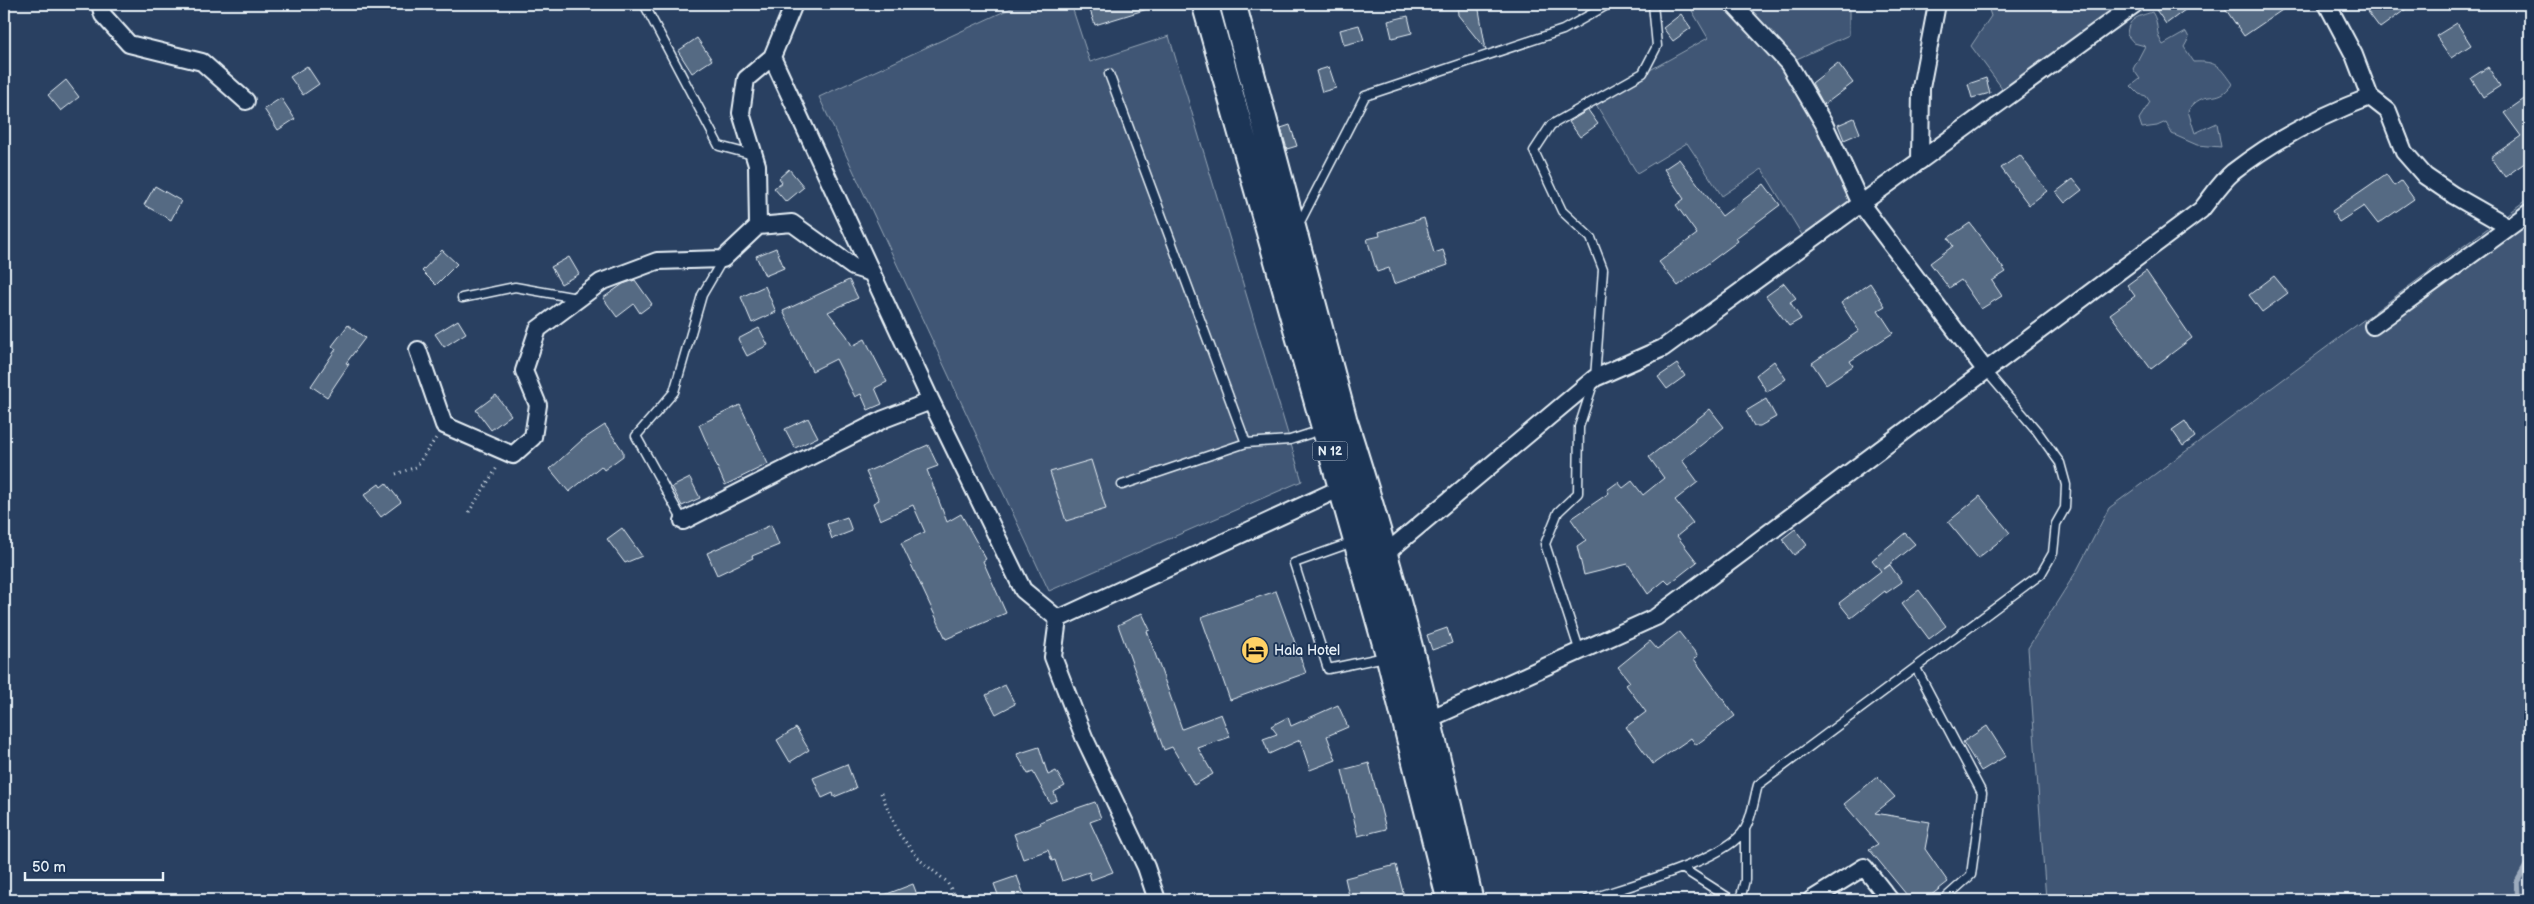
<svg xmlns="http://www.w3.org/2000/svg" width="2534" height="904" font-family="'Balsamiq Sans',sans-serif">
	<style>
		.green { fill: #415774; stroke: #94a4b6 }
		.lines { fill: none; stroke-linecap: round; stroke-linejoin: round }
		.stream { stroke: #9dabbd; stroke-width: 5.5 }
		.building { fill: #556a83; stroke: #e8f1f8 }
		.service-casing { stroke: #e8f1f8; stroke-width: 11 }
		.minor-casing { stroke: #e8f1f8; stroke-width: 20 }
		.primary-casing { stroke: #e8f1f8; stroke-width: 29 }
		.path { stroke: #e8f1f8; stroke-width: 3; stroke-dasharray: 1 4; stroke-linecap: butt }
		.service { stroke: #1d3557; stroke-width: 8 }
		.minor { stroke: #1d3557; stroke-width: 16 }
		.primary { stroke: #1d3557; stroke-width: 25 }
		.labels { text-anchor: middle; stroke-width: 4; stroke-linejoin: round; paint-order: stroke }
		.shield { fill: #1d3557; stroke: #abb9c8; stroke-width: 1 }
		.shield-label { font-size: 12px; font-weight: bold; fill: #e8f1f8 }
		.poi-label { font-size: 14px; fill: #e8f1f8; stroke: #1d3557; text-anchor: start }
	</style>
	<rect width="100%" height="100%" fill="#294061"/>
	<filter id="ink" filterUnits="userSpaceOnUse"><feTurbulence type="fractalNoise" baseFrequency=".02" numOctaves="2"/><feDisplacementMap in="SourceGraphic" scale="10" xChannelSelector="R" yChannelSelector="G"/><feConvolveMatrix kernelMatrix="1 2 1 2 8 2 1 2 1" color-interpolation-filters="sRGB"/></filter>
	<g filter="url(#ink)">
		<!-- green -->
		<path class="green" d="M1020 4H1071L1090 62 1169 36 1302 481 1049 591 819 97Z
			M1688 4H1849V35L1788 63 1861 204 1807 243 1762 169 1722 196 1687 143 1637 173 1594 101 1708 38Z
			M1987 4H2135L2008 96 1971 46 1991 16Z
			M2152 12C2160 24 2154 31 2163 45L2186 32 2189 38 2184 47 2194 62C2217 61 2219 66 2232 84 2218 106 2204 87 2188 111L2195 133 2217 123 2221 147 2197 145 2172 134 2166 122 2157 126 2142 128 2139 119 2150 102 2146 96 2139 94 2131 86 2140 79 2133 69 2145 46 2134 43 2127 35C2128 18 2137 17 2152 12Z
			M2530 197V900H2046L2028 648 2076 572 2109 508Z"/>
		<g class="lines">
			<!-- stream -->
			<path class="stream" d="M2518 900 2517 882 2530 859"/>
		</g>
		<!-- building -->
		<path class="building" d="M1088 4H1153L1154 7 1095 25Z
			M1457 4H1478L1486 50 1458 15Z
			M2152 4H2193L2166 24Z
			M2222 4H2291L2244 36Z
			M2362 4H2413L2380 28Z
			M1681 14 1691 28 1673 41 1663 28Z
			M1408 16 1412 33 1392 38 1388 21Z
			M2457 23 2471 45 2451 58 2436 36Z
			M1359 25 1364 40 1344 45 1340 30Z
			M697 38 712 60 692 73 678 51Z
			M1838 63 1853 83 1824 105 1812 83Z
			M307 66 319 84 303 95 290 77Z
			M1329 67 1336 88 1322 92 1316 71Z
			M2488 67 2500 86 2483 97 2471 78Z
			M1986 78 1990 93 1972 98 1968 84Z
			M66 80 79 97 61 111 48 95Z
			M2530 95V159L2505 177 2491 157 2521 136 2504 113Z
			M281 98 295 119 278 130 264 109Z
			M1588 110 1598 124 1580 137 1569 122Z
			M1854 118 1860 133 1844 140 1838 125Z
			M1290 125 1297 146 1287 149 1281 128Z
			M2020 155 2047 191 2029 205 2001 168Z
			M1679 159 1722 216 1764 184 1780 205 1736 238 1738 241 1678 286 1659 262 1697 234 1676 205 1684 199 1664 169Z
			M789 169 804 187 786 202 774 188 782 182 779 178Z
			M2386 174 2394 186 2401 181 2414 199 2378 224 2364 206 2339 222 2332 211Z
			M2073 179 2082 190 2065 203 2056 192Z
			M155 186 181 201 171 220 144 205Z
			M1424 218 1434 253 1443 250 1448 265 1394 284 1389 268 1377 272 1367 239 1380 236 1379 232Z
			M1970 223 2006 272 1992 281 2002 296 1981 309 1961 280 1949 288 1930 263 1953 246 1948 238Z
			M776 248 784 268 765 276 756 256Z
			M442 250 457 264 436 285 422 271Z
			M569 257 579 274 561 284 551 267Z
			M2146 271 2192 338 2151 369 2110 314 2135 296 2127 285Z
			M2274 276 2288 293 2262 312 2249 295Z
			M635 280 652 304 640 313 634 304 617 317 603 298 623 284Z
			M849 280 858 298 828 312 847 336 852 346 865 339 887 382 875 388 882 404 868 410 861 394 855 397 836 359 812 371 783 311Z
			M1784 283 1796 298 1790 302 1801 319 1789 326 1766 296Z
			M1870 283 1885 306 1878 310 1893 333 1850 361 1853 366 1826 384 1812 363 1859 331 1841 303Z
			M765 286 776 312 752 323 741 297Z
			M458 320 466 333 444 347 435 334Z
			M348 325 365 338 346 363 349 364 327 397 311 386 336 349 332 346Z
			M759 328 768 345 747 356 738 339Z
			M1774 361 1786 379 1767 392 1756 375Z
			M1677 364 1685 376 1667 389 1658 377Z
			M496 395 511 415 491 430 476 410Z
			M1766 399 1776 417 1760 426H1754L1746 411Z
			M740 405 768 464 725 485 699 425Z
			M1710 409 1724 427 1682 460 1698 482 1675 500 1693 523 1677 536 1697 562 1669 584 1665 580 1648 594 1628 564 1584 575 1577 546 1586 540 1571 519 1609 493 1607 490 1618 482 1623 488 1632 481 1643 495 1664 478 1649 457Z
			M808 418 818 437 795 448 785 429Z
			M2185 421 2195 437 2183 446 2172 430Z
			M605 425 623 451V456L604 470 601 466 569 492 550 469 582 440Z
			M928 445 938 466 927 470 947 522 961 514 986 559 983 561 1006 613 946 639 901 543 925 532 913 505 880 520 873 503 879 500 866 472Z
			M1091 460 1106 509 1066 521 1050 472Z
			M690 478 700 498 682 506 672 487Z
			M386 483 401 502 381 517 364 495 379 484 381 487Z
			M1980 496 2010 533 1978 558 1948 522Z
			M847 517 852 531 832 539 827 524Z
			M771 525 779 545 752 556 753 558 717 575 707 553Z
			M622 528 642 556 625 563 607 539Z
			M1795 529 1807 545 1794 555 1782 539Z
			M1905 533 1915 544 1884 569 1890 565 1902 582 1886 593 1885 591 1851 618 1839 603 1881 571 1872 560Z
			M1919 590 1946 626 1929 639 1902 603Z
			M1276 591 1306 673 1230 700 1201 617Z
			M1142 613 1150 630 1147 631 1182 729 1221 714 1230 737 1198 748 1213 774 1194 785 1172 747 1164 750 1118 625Z
			M1447 628 1452 643 1432 650 1427 635Z
			M1679 632 1698 656 1694 659 1735 716 1696 745 1691 738 1653 764 1626 727 1646 712 1626 685 1630 682 1618 667 1650 641 1657 649Z
			M1005 685 1015 704 996 714 986 695Z
			M1338 705 1348 727 1327 736 1336 760 1310 770 1300 740 1269 754 1263 739 1277 734 1271 726 1288 717 1291 726Z
			M1987 726 2006 756 1981 771 1963 742Z
			M796 728 809 750 790 762 777 740Z
			M1039 747 1048 775 1056 771 1065 786 1054 792 1057 800 1050 803 1033 772 1028 774 1017 754Z
			M1369 763 1386 829 1358 836 1342 770Z
			M847 764 856 788 834 797 833 793 822 798 813 778Z
			M1877 777 1895 797 1875 813 1930 822 1925 849 1948 882 1925 900H1911L1869 849 1878 844 1844 804Z
			M1095 802 1101 818 1090 822 1113 872 1091 880 1089 872 1062 881 1055 860 1052 861 1048 850 1023 859 1014 834 1041 824 1040 822 1057 815Z
			M1396 865 1405 900H1350L1345 878Z
			M1017 876 1026 900H1000L994 884Z
			M913 884 919 900H875L874 899Z"/>
		<g class="lines">
			<!-- service casing -->
			<g class="service-casing">
				<path id="service" d="M644 4 719 146 753 155
					M1109 74 1246 443
					M1299 224 1365 96 1563 30 1609 4
					M462 298 515 287 577 298
					M1122 485 1246 443 1290 440 1321 430
					M683 521 636 436 674 392 702 295 723 259
					M1353 542 1294 563 1328 669 1385 657
					M1580 652 1545 544 1558 512 1578 493 1579 427 1595 378 1603 269 1591 238 1562 211 1534 151 1551 125 1643 73 1657 46 1653 4
					M1916 668 1982 793 1971 875 1943 900
					M1682 868 1732 900
					M1587 900C1621 888 1728 860 1745 829 1752 817 1754 799 1758 785L2041 574 2053 553 2056 524 2065 508 2066 485 2060 463 2037 431 1986 371
					M1740 900 1745 880V830"/>
			</g>
			<!-- minor casing -->
			<g class="minor-casing">
				<path id="minor" d="M100 4 103 15 129 44 202 62 246 101
					M794 4 772 57 931 401 1023 590 1058 619 1053 657 1084 737 1146 867 1157 900
					M1733 4 1788 63 1824 124 1861 204 1986 371
					M2327 4 2354 55 2370 97 2388 111 2404 152 2425 176 2453 195 2509 227
					M1920 161 1921 88 1937 4
					M758 226 792 223 853 267 872 273
					M2373 326 2530 212
					M418 350 444 425 513 455 533 437 538 405 524 371 538 329 601 282 657 261 723 259 758 226 757 165 741 113 746 79 772 57
					M683 521 884 419 931 401
					M1379 559 1595 378 1663 348 2135 4
					M1058 619 1341 488
					M1429 719 1656 617 2201 210C2211 198 2221 182 2233 172 2274 140 2322 115 2370 97
					M1811 900 1864 867 1890 900"/>
			</g>
			<!-- primary casing -->
			<g class="primary-casing">
				<path id="primary" d="M1205 4 1389 656 1450 900
					M1233 4 1344 420C1395 578 1434 739 1470 900"/>
			</g>
			<!-- path -->
			<path class="path" d="M396 474 416 467 436 438
				M469 512 498 466
				M881 793 899 834 921 861 946 881 958 900"/>
			<!-- service -->
			<use href="#service" class="service"/>
			<!-- minor -->
			<use href="#minor" class="minor"/>
			<!-- primary -->
			<use href="#primary" class="primary"/>
		</g>
	</g>
	<!-- icons -->
	<defs>
		<g id="hotel-disc" transform="scale(1.4375)"><circle r="9.5" fill="#ffd166" stroke="#1d3557"/><path d="M-6-4.5h1.5V1H6V5H4.5V3h-9V5H-6ZM-4 0a1.8 1.8 0 1 1 3.6 0ZM.5 0V-2.5h3Q6-2.5 6 0Z" fill="#111"/></g>
	</defs>
	<g fill-rule="evenodd">
		<use href="#hotel-disc" x="1255" y="650"/>
	</g>
	<g class="labels">
		<!-- shield labels -->
		<rect class="shield" x="1312.5" y="441.5" width="35" height="19" rx="4"/>
		<g class="shield-label">
			<text x="1330" y="455">N 12</text>
		</g>
		<!-- poi labels -->
		<g class="poi-label">
			<text x="1274" y="655">Hala Hotel</text>
		</g>
	</g>
	<!-- margin -->
	<rect width="2534" height="904" fill="none" stroke="#1d3557" stroke-width="20"/>
	<rect x="10" y="10" width="2514" height="884" fill="none" stroke="#e8f1f8" stroke-width="2" filter="url(#ink)"/>
	<!-- scale -->
	<path d="M25 872v8h138v-8" fill="none" stroke="#e8f1f8" stroke-width="2.5"/>
	<text x="32" y="872" font-size="15" fill="#e8f1f8" stroke="#1d3557" stroke-width="4" paint-order="stroke">50 m</text>
</svg>
